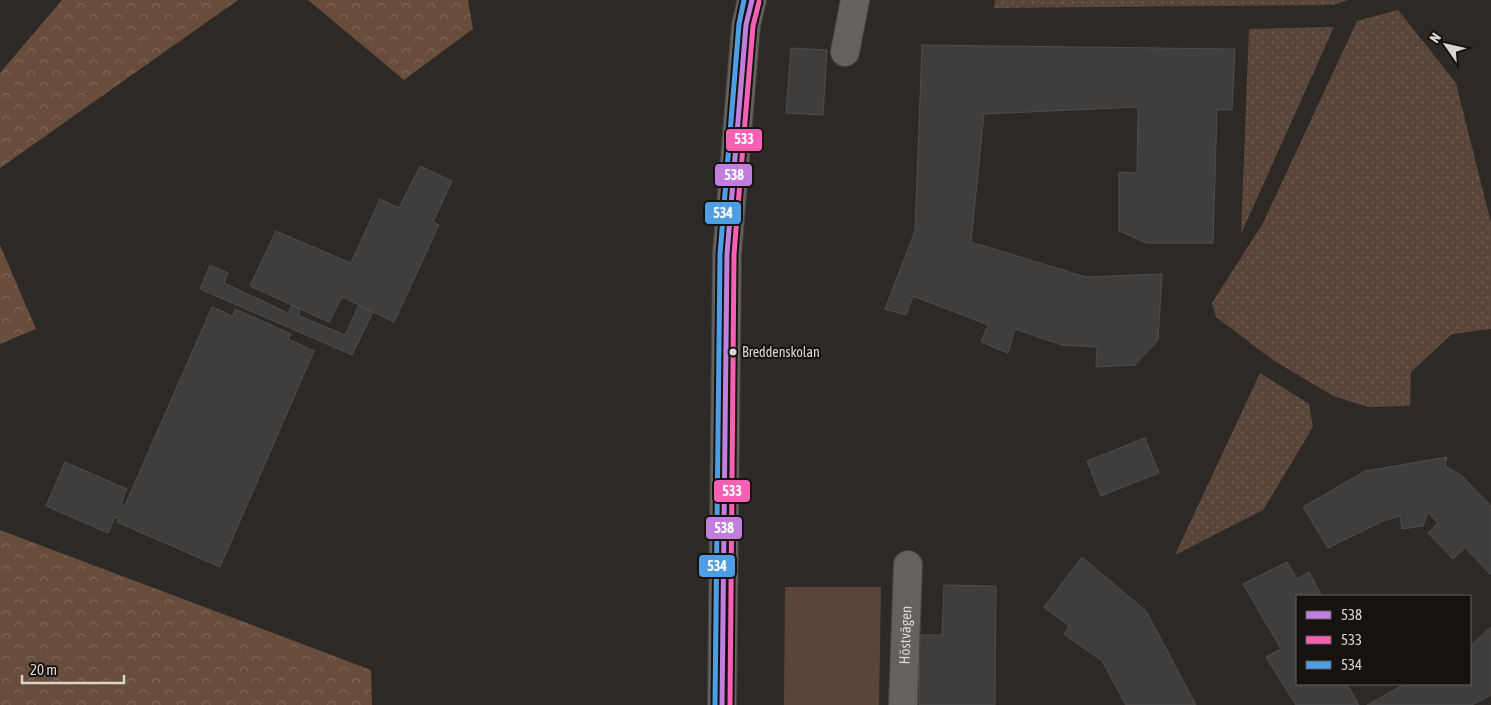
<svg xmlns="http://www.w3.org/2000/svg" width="1491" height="705" font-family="'Asap Condensed',sans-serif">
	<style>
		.green { fill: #5a4638 }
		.forest { fill: url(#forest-crowns) }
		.park { fill: url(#park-dots) }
		.building { fill: #403e3c; stroke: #4f4d4b }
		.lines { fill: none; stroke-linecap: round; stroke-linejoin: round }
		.street-casing { stroke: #484542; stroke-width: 30 }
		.secondary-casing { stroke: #484542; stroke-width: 30 }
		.street { stroke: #64615f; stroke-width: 28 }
		.secondary { stroke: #64615f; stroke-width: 28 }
		.bus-1-casing { stroke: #151210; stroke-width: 9 }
		.bus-2-casing { stroke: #151210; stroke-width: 9 }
		.bus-3-casing { stroke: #151210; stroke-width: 9 }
		.bus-1 { stroke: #c07fdc; stroke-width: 5 }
		.bus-2 { stroke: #f860b3; stroke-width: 5 }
		.bus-3 { stroke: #4d9ee5; stroke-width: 5 }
		.bus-dot { fill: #d9d5d2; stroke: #151210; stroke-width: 2 }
		.labels { text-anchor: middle; stroke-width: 4; stroke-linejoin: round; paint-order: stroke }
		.bus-label { font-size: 14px; fill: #d9d5d2; stroke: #151210; text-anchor: start }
		.street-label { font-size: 15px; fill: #d9d5d2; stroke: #151210 }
		.line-badge { stroke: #151210; stroke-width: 2 }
		.badge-label { font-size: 14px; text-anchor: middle; font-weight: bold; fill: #fff }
	</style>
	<defs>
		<pattern id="forest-crowns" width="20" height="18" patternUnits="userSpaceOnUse" patternTransform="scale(1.25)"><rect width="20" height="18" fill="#684e3a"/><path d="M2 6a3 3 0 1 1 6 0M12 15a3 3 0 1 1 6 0" fill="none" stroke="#7d6756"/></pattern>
		<pattern id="park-dots" width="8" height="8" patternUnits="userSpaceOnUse" patternTransform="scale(1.25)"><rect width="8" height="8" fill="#5a4638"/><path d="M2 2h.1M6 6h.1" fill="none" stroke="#716054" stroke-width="1.8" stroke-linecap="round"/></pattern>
	</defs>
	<rect width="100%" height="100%" fill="#2c2927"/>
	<!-- green -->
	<path class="green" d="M785 587H881L879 705H784Z"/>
	<!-- forest -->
	<path class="forest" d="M62 0H238L0 168V73Z
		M308 0H468L473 29 404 80Z
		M0 245 36 329 0 344Z
		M0 530 371 670 372 705H0Z"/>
	<!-- park -->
	<path class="park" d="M995 0H1348L1334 5 994 8Z
		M1398 10 1456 83 1491 223V329L1452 334 1411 372 1410 406 1368 407 1333 396 1273 360 1216 317 1212 303 1263 223 1357 21Z
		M1334 27 1241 234 1249 29Z
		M1260 373 1309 404 1313 427 1263 510 1175 555Z"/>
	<!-- building -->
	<path class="building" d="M922 45 1235 49 1232 110H1217L1213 243H1147L1119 231V172L1137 173 1138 107 984 114 971 242 1086 277 1162 274 1158 340 1135 365 1096 367 1097 347 1062 345 1015 329 1008 353 981 342 988 325 913 296 906 315 885 309 915 231Z
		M791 48 827 50 823 115 786 113Z
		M420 166 452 181 433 222 439 225 394 322 342 297 329 322 250 286 276 231 351 263 380 199 399 208Z
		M210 265 228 273 224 283 288 313 292 305 300 309 299 316 345 335 359 305 373 312 352 355 200 289Z
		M212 307 233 316 235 309 291 334 288 339 314 351 220 567 117 522 119 518 115 517 108 533 46 506 65 462 127 489 121 503 125 505Z
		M1145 438 1159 473 1101 496 1087 461Z
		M1447 457 1445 466 1462 476 1491 506V575L1465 548 1453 559 1428 533 1438 523 1428 512 1423 526 1402 529 1400 516 1383 521 1328 548 1303 507 1365 471Z
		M1082 557 1146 611 1196 705H1126L1102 661 1064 634 1069 626 1044 607Z
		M1287 562 1297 579 1309 572 1322 596H1297V684H1347L1359 705H1296L1266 657 1281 649 1243 584Z
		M944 585 996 586 995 705H919L920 635H942Z
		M1491 627V695L1472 705H1367L1405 684H1470V646Z"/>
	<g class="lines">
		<!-- street casing -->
		<g class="street-casing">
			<g id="street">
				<path d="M845 52 855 0"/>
				<path id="s1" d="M903 705 908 565"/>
			</g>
		</g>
		<!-- secondary casing -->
		<g class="secondary-casing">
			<path id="secondary" d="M722 705 727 254 746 25 752 0"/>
		</g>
		<!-- street -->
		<use href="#street" class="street"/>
		<!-- secondary -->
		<use href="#secondary" class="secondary"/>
		<!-- bus-1 casing -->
		<g class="bus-1-casing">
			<path id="bus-1" d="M722 705 727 254 746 25 752 0"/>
		</g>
		<!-- bus-2 casing -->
		<g class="bus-2-casing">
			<path id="bus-2" d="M730 705 734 254 753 26 759 2"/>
		</g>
		<!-- bus-3 casing -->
		<g class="bus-3-casing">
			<path id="bus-3" d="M715 705 720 254 739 24 744 0"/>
		</g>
		<!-- bus-1 -->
		<use href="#bus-1" class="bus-1"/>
		<!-- bus-2 -->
		<use href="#bus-2" class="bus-2"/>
		<!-- bus-3 -->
		<use href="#bus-3" class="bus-3"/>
	</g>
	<!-- markers -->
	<circle class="bus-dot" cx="733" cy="352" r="4.5"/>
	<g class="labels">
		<!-- bus labels -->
		<g class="bus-label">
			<text x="742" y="357">Breddenskolan</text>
		</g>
		<!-- street labels -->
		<g class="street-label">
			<text dy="5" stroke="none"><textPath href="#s1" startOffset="70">Höstvägen</textPath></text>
		</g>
	</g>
	<g class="line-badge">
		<rect x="725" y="128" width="38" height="24" rx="5" fill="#f860b3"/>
		<rect x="714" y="163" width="39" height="24" rx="5" fill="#c07fdc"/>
		<rect x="704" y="201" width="38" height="24" rx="5" fill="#4d9ee5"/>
		<rect x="713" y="479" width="38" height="24" rx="5" fill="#f860b3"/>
		<rect x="705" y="516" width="38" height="24" rx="5" fill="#c07fdc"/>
		<rect x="698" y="554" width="38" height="24" rx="5" fill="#4d9ee5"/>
	</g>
	<g class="badge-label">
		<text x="744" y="144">533</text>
		<text x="734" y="180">538</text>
		<text x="723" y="218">534</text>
		<text x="732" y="496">533</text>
		<text x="724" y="533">538</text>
		<text x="717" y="571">534</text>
	</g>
	<!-- legend -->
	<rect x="1296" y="595" width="175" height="90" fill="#151210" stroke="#63605e"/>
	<rect x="1306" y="611" width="25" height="8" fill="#c07fdc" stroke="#63605e"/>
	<text x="1341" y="620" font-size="15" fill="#d9d5d2">538</text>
	<rect x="1306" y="636" width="25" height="8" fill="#f860b3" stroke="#63605e"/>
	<text x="1341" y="645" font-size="15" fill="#d9d5d2">533</text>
	<rect x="1306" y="661" width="25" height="8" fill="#4d9ee5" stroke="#63605e"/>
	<text x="1341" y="670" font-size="15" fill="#d9d5d2">534</text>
	<!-- north arrow -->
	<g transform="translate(1446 45) rotate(304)" stroke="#151210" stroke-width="4" paint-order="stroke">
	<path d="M0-4L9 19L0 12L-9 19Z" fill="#d9d5d2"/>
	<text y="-8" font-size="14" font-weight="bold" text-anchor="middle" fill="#d9d5d2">N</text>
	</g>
	<!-- scale -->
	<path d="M22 675v8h102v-8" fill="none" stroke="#d9d5d2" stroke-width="2.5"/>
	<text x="30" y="675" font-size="15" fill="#d9d5d2" stroke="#151210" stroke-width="4" paint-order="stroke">20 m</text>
</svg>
